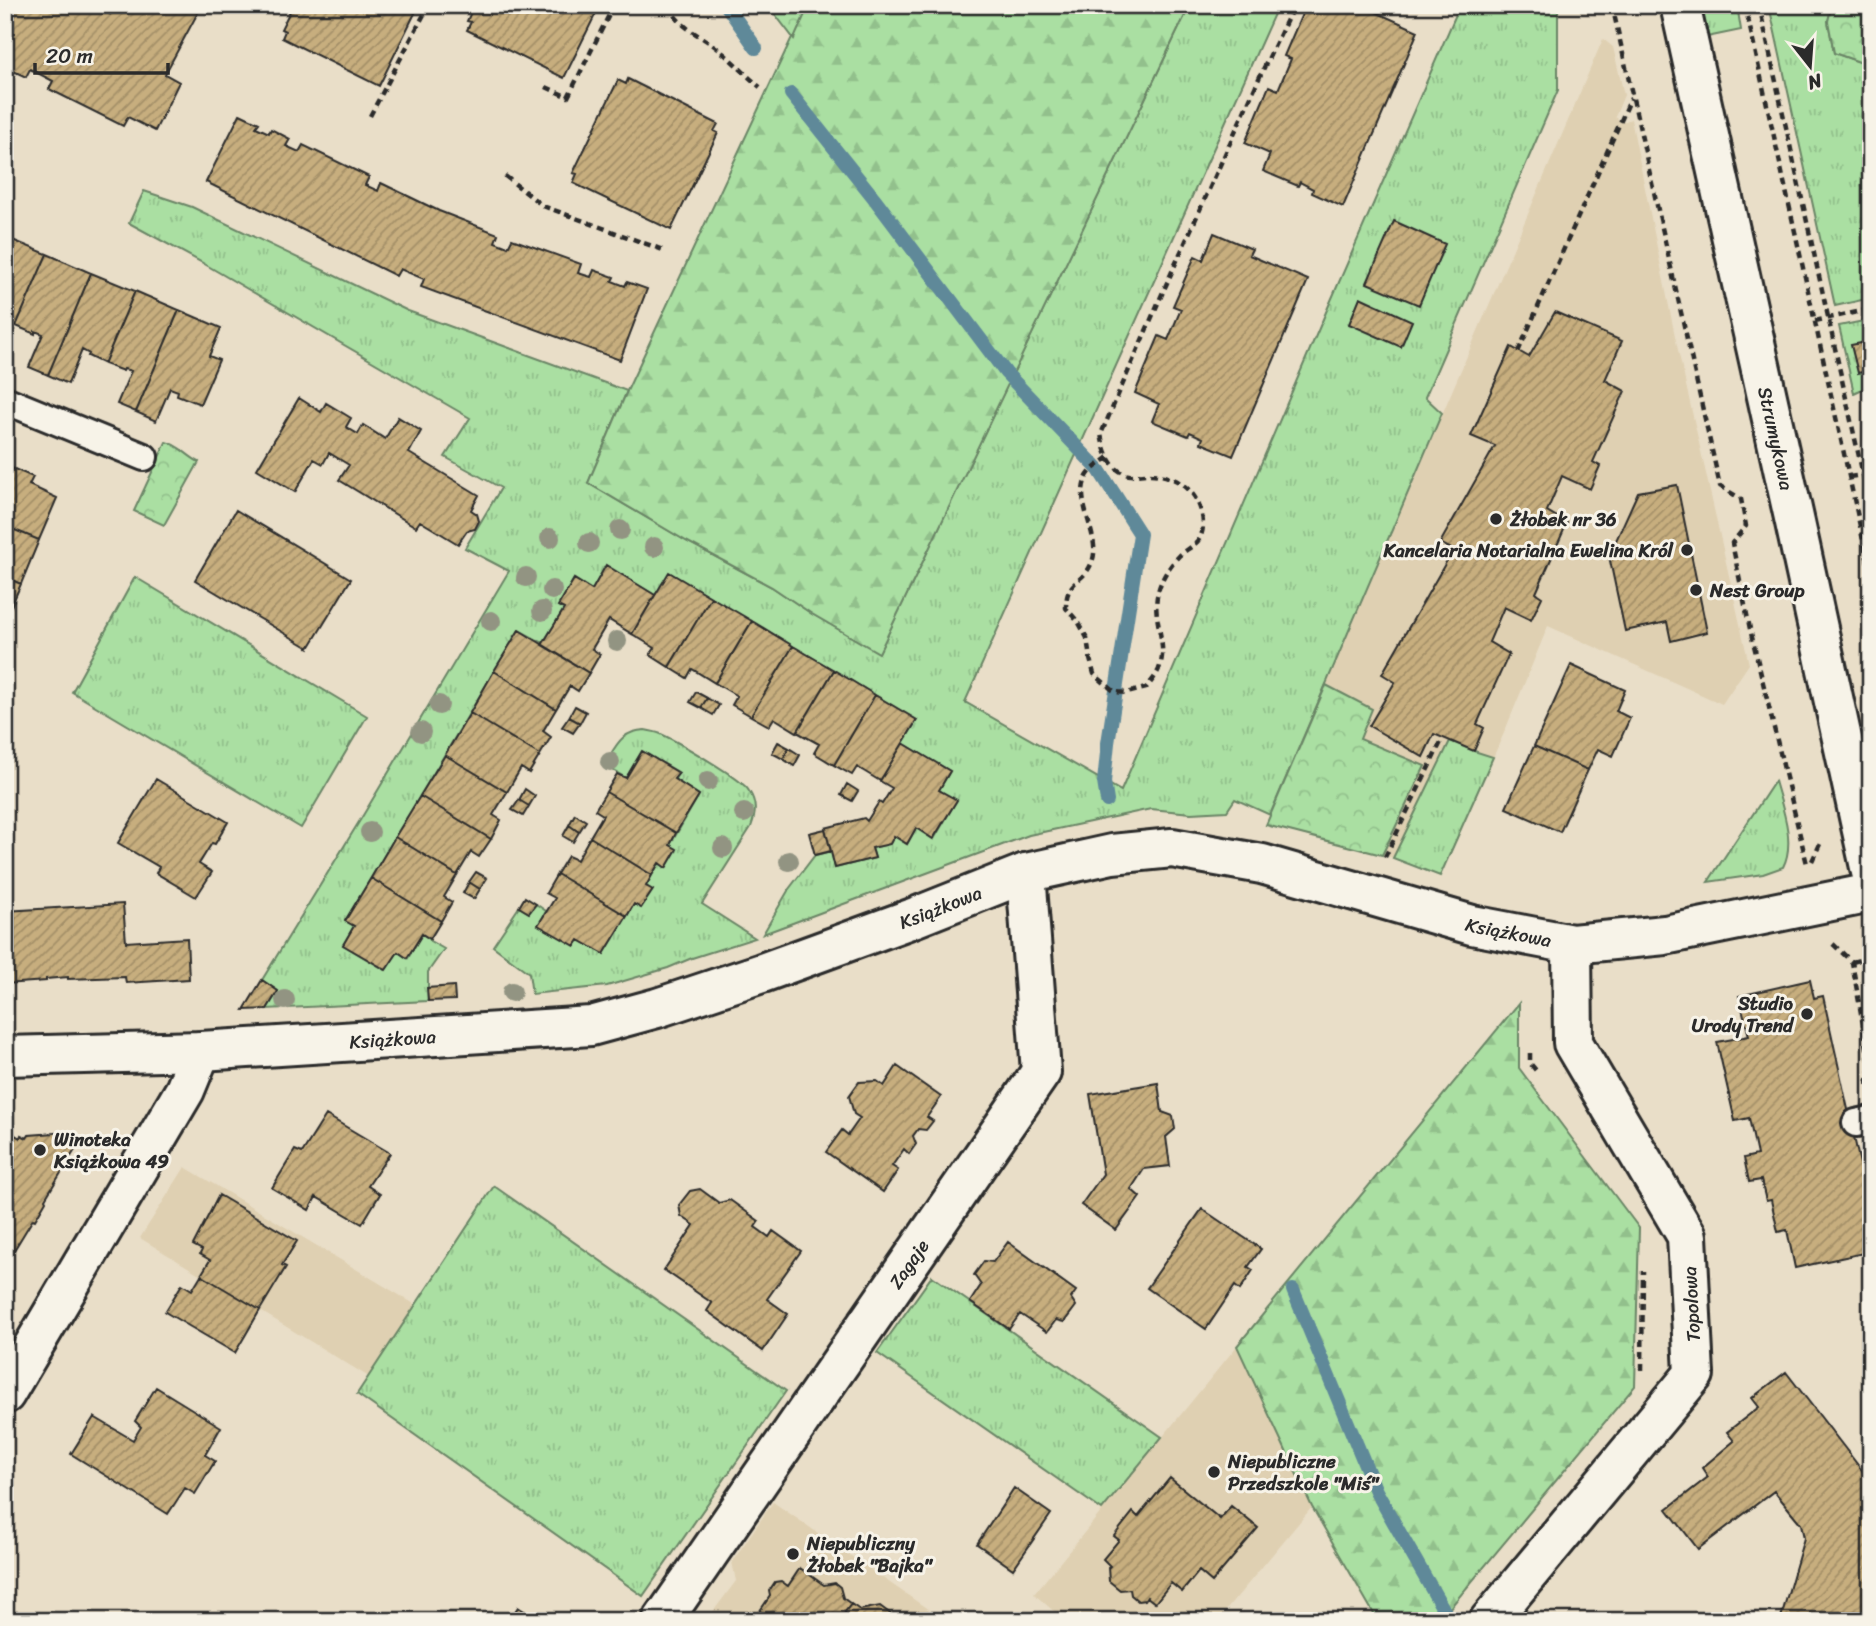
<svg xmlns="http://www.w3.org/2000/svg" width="1876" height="1626" font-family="Sriracha,sans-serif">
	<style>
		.built { fill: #dfd0b2 }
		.grass { fill: url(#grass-tufts); stroke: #6a8566; stroke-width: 2 }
		.forest { fill: url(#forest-firs); stroke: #6a8566; stroke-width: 2 }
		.park { fill: url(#park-crowns); stroke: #6a8566; stroke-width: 2 }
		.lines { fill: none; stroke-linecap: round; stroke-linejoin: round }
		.stream { stroke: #5f8999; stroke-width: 14 }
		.building { fill: url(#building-hatch); stroke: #2b2b2b; stroke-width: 2 }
		.service-casing { stroke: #2b2b2b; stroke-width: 32 }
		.minor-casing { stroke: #2b2b2b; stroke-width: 44 }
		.path { stroke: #2b2b2b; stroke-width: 4.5; stroke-dasharray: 7 5; stroke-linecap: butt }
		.service { stroke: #f7f3e8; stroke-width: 26 }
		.minor { stroke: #f7f3e8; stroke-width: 38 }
		.tree { fill: #929482 }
		.poi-dot { fill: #2b2b2b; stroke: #f7f3e8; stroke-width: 2.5 }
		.labels { text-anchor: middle; stroke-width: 6; stroke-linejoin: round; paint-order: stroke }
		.street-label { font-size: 19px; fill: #2b2b2b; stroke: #f7f3e8 }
		.poi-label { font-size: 19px; font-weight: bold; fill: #2b2b2b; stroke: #f7f3e8; text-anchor: start }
	</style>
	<defs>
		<pattern id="grass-tufts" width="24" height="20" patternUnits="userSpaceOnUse" patternTransform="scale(1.75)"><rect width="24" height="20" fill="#aadfa2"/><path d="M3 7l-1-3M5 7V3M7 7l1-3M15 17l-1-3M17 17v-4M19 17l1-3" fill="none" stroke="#92c08c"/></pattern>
		<pattern id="forest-firs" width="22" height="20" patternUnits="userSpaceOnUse" patternTransform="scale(1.75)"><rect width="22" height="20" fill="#aadfa2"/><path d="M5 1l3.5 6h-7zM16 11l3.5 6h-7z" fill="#92c08c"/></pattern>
		<pattern id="park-crowns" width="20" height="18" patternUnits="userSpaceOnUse" patternTransform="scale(1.75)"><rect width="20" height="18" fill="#aadfa2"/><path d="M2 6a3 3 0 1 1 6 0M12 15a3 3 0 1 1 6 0" fill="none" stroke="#92c08c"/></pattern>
		<pattern id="building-hatch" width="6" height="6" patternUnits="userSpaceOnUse" patternTransform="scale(1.75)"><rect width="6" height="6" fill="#c7ae7e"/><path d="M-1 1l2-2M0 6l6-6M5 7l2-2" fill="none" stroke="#a28e67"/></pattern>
	</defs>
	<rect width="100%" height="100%" fill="#e9dec8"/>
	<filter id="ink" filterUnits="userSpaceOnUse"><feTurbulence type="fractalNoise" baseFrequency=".0143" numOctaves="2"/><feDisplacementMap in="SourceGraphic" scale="14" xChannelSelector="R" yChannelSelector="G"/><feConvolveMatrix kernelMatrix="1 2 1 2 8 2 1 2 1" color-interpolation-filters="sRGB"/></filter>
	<g filter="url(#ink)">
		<!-- built -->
		<path class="built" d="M1603 39 1613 47 1624 95 1615 117 1623 122 1631 119 1676 341 1749 664 1722 704 1548 626 1504 733 1440 876 1393 858 1266 825Z
			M185 1167 416 1305 369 1377 140 1238Z
			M1237 1346 1312 1507 1217 1621H1065L1034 1594Z
			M773 1502 945 1621H706L736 1581 732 1562Z"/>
		<!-- grass -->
		<path class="grass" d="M1190 5H1278L965 702 1121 791 1326 312 1460 5H1562L1558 11V90L1425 397 1442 413 1270 815 1235 799 1227 811 1191 813 1151 809 1029 835 763 934 789 889 815 855 831 851 835 868 875 858 872 848 889 844 894 836 907 844 916 828 934 839 956 801 939 790 950 771 903 743 917 720 670 573 655 595 606 566 592 590 574 579 559 606 564 609 543 643 519 630 346 920 354 926 343 945 385 970 398 952 408 958 422 934 430 939V941L444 949 428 972V1001L267 1009 278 991 262 980 362 817 509 571 465 548 501 488 445 457 470 418 201 262 129 223 144 191 192 207 408 311 627 391 588 483 686 541 772 587 812 614 879 652Z
			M1701 5H1737L1741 30 1707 37Z
			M1769 5H1832L1828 21 1834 53 1871 66V298L1835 306Z
			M1868 320 1871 323V385L1854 393 1839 326Z
			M135 577 367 716 301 828 72 692Z
			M645 730C651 731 656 732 661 734 676 741 743 779 749 791 757 803 756 814 751 827L702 904 755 938 692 958 668 968 607 986 532 994 529 973 493 946 519 907 529 913 536 904 546 911 539 925 575 946 579 940 604 954 634 904 641 908 652 891 646 886 659 863 666 867 676 849 670 845 699 795 674 779 678 772 642 751 626 778 604 765C616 747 620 731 645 730Z
			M1450 741 1474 751 1493 757 1440 876 1393 858Z
			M1775 781C1782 807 1796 842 1783 867L1763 874 1708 882Z
			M494 1186 786 1391 643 1596 357 1394Z
			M932 1276 1162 1437 1102 1510 877 1353Z"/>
		<!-- forest -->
		<path class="forest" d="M807 5H1190L879 653 812 614 772 587 686 541 588 483 627 391Z
			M1519 1003V1068L1639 1228 1635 1386 1439 1621H1378L1312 1507 1237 1346Z"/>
		<!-- park -->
		<path class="park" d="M768 5H809L794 39Z
			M1832 5H1871V66L1834 53 1828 21Z
			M166 442C178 444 187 456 199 462L164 525 134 511Z
			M1326 685 1372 709 1360 739 1425 766 1382 855 1266 825Z"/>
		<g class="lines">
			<!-- stream -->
			<path class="stream" d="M726 5 756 48
				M791 94 874 198 1006 373 1099 470 1140 534 1108 743 1104 782 1107 801
				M1293 1290 1376 1491 1446 1614"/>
		</g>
		<!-- building -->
		<path class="building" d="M16 5H73L80 8 82 5H93L110 14 114 5H202L165 74 179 82 155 131 128 117 123 126 49 89 53 81 30 69 26 77 7 68 11 60 5 57V28Z
			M293 5H419L379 86 282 38 285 31 281 29Z
			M474 5H600L564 78 467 30 471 22 467 21Z
			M1315 5H1360L1418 31 1343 207 1312 193 1313 189 1300 182 1298 186 1263 171 1270 154 1245 143 1269 86 1278 90 1291 59 1284 56 1305 7 1313 10Z
			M628 79 718 124 714 131 718 133 671 230 573 183 577 174 573 173 618 80 626 84Z
			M240 114 259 123 256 127 269 133 271 129 290 139 286 146 299 152 303 145 369 177 365 185 378 191 381 183 439 211 498 234 495 242 508 247 512 239 581 264 578 273 591 277 594 270 614 277 612 281 625 286 627 282 647 289 620 360 421 287 424 279 400 269 396 276 206 182Z
			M1394 221 1445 244 1419 305 1367 283Z
			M1214 233 1252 249 1249 255 1308 280 1233 456 1201 443 1203 438 1190 432 1188 436 1152 421 1159 404 1135 393 1159 336 1168 340 1181 309 1173 306 1195 256 1203 260Z
			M5 237 47 254 16 326 5 321Z
			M47 254 91 273 48 375 29 367 43 334 35 331V334L16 326Z
			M91 273 135 291 104 364 88 356 89 354 82 350 68 384 48 375Z
			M135 291 179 310 136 412 117 404 131 371 124 369 123 371 104 364Z
			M1360 297 1412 321 1401 347 1349 324Z
			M179 310 221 328 209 356 219 360 200 404 177 395 178 391 170 388 156 421 136 412Z
			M1555 312 1622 341 1605 380 1625 391 1593 462 1600 466 1590 489 1562 476 1547 511 1567 523 1536 593 1542 597 1531 620 1504 607 1489 642 1509 654 1477 724 1484 728 1474 751 1434 734 1423 757 1369 726 1395 682 1382 674 1453 550 1440 543 1495 446 1471 436 1511 347 1529 357Z
			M1871 341V370L1858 373 1851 345Z
			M299 398 321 412 326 403 351 418 346 427 358 434 363 425 385 439 398 417 421 431 409 453 479 495 471 510 477 514 479 521 475 529 467 531 458 544 420 521 416 527 339 480 349 465 329 453 323 464 314 459 295 492 257 469Z
			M5 465 33 477 29 485 57 498 39 540 5 526Z
			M1677 485 1707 632 1671 641 1667 622 1625 631 1609 556 1638 492Z
			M236 510 351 579 309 648 195 580Z
			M5 526 39 540 21 584 5 577Z
			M606 565 655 595 632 634 609 620 592 649 600 654 589 673 542 645 564 609 558 606 574 579 592 590Z
			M669 572 711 597 669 667 650 655 655 648 632 634Z
			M5 577 21 584 5 620Z
			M711 597 752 621 715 683 692 669 687 678 669 667Z
			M752 621 793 646 751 716 732 705 737 696 715 683Z
			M519 630 589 673 578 691 570 686 556 709 494 671Z
			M793 646 834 670 797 732 774 718 769 726 751 716Z
			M1571 665 1625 690 1616 711 1630 718 1613 756 1598 749 1588 770 1534 746Z
			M834 670 875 695 834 765 814 753 819 744 797 732Z
			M494 671 556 709 543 731 551 737 540 755 470 713Z
			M696 692 707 698 701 708 690 702Z
			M875 695 917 720 880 781 857 767 852 775 834 765Z
			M707 698 719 705 713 715 701 708Z
			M575 706 586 712 580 723 569 717Z
			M470 713 540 755 529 773 521 768 507 792 445 755Z
			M569 717 580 723 573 733 562 727Z
			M778 742 789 748 783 759 772 753Z
			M903 743 950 771 939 790 957 800 933 839 916 828 907 844 894 836 890 844 872 848 875 858 835 868 825 828 864 818 867 821 879 802 882 804 892 788 880 781Z
			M1534 746 1588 770 1560 832 1506 808Z
			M789 748 800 755 794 766 783 759Z
			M642 751 679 773 674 779 699 795 676 833 606 792 617 774 626 778Z
			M445 755 507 792 493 815 501 820 491 839 420 796Z
			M156 779 228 822 215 844 212 843 199 864 212 872 196 897 156 873 159 867 118 843Z
			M847 784 858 791 852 801 841 795Z
			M525 789 535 796 529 806 519 800Z
			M606 792 676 833 670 845 677 849 666 868 659 863 652 875 590 837 603 815 595 810Z
			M420 796 491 839 479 857 471 852 457 875 395 837Z
			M519 800 529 806 523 816 512 810Z
			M575 814 586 821 579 832 569 825Z
			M569 825 579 832 573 842 563 836Z
			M825 829 831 851 815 855 809 833Z
			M395 837 457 875 444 897 452 902 441 921 371 878Z
			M590 837 652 875 646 886 653 890 641 908 634 904 627 916 557 874 568 856 577 860Z
			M476 872 487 878 480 889 469 882Z
			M557 874 627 916 604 954 579 940 575 946 538 925 555 898 546 893Z
			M371 878 441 921 430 939 422 934 407 958 398 952 386 970 343 945 354 926 345 921Z
			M469 882 480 889 474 899 463 893Z
			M525 897 536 904 529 913 519 907Z
			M123 904 126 942 187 938 189 979 126 983 125 977 68 979V977L46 979V981L5 984V911Z
			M262 980 278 991 267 1009 244 1010Z
			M1810 980 1814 998 1823 996 1871 1214V1233L1865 1234 1868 1252 1795 1268 1787 1230 1778 1232 1771 1200 1766 1201 1761 1180 1749 1182 1744 1158 1757 1155 1749 1118 1735 1121 1717 1042 1749 1036 1739 996Z
			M454 986 455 1000 428 1001 427 988Z
			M897 1066 941 1097 927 1117 933 1121 926 1130 918 1129 913 1136 916 1144 909 1154 904 1149 892 1166 898 1170 883 1192 826 1152 842 1130 848 1135 860 1118 854 1114 849 1096 859 1082 877 1081 884 1086Z
			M1158 1083 1162 1112 1173 1116 1175 1129 1166 1137 1170 1166 1144 1169 1131 1189 1140 1197 1116 1230 1081 1205 1103 1174 1090 1094Z
			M326 1115 390 1153 368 1186 380 1194 362 1224 316 1197 309 1210 272 1188 295 1150 302 1153Z
			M68 1132 81 1140 45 1199 46 1201 35 1220 33 1219 5 1265V1152L15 1135 20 1138 21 1135 27 1138 29 1135Z
			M700 1189 719 1203 730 1200 759 1221 755 1227 769 1237 773 1231 801 1251 767 1299 788 1314 763 1351 707 1311 712 1303 664 1270 694 1225 681 1216 679 1205 690 1191Z
			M219 1195 297 1241 282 1265 286 1267 260 1310 201 1275 210 1260 200 1254 202 1250 193 1245Z
			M1202 1209 1261 1249 1248 1267 1253 1270 1240 1290 1235 1286 1206 1329 1147 1288Z
			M1008 1242 1076 1291 1071 1298 1076 1306 1064 1322 1056 1320 1047 1332 1020 1314 1009 1329 970 1302 981 1285 974 1275 984 1261 993 1262Z
			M201 1275 260 1310 235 1353 165 1312 182 1284 192 1290Z
			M1786 1372 1871 1482V1598L1864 1621H1780L1804 1538 1801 1524 1774 1491 1698 1549 1667 1509 1708 1477 1702 1468 1734 1441 1727 1432 1759 1407 1752 1398Z
			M156 1387 221 1427 205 1455 215 1461 195 1494 185 1488 168 1514 71 1454 94 1417 133 1440 141 1427 135 1421Z
			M1170 1478 1220 1519 1231 1506 1258 1528 1212 1582 1199 1571 1182 1592 1171 1583 1155 1603 1147 1597 1145 1600 1138 1601 1131 1595 1130 1589 1120 1590 1109 1581 1108 1568 1110 1566 1103 1559 1119 1540 1114 1536 1133 1512 1138 1517Z
			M1014 1488 1051 1514 1013 1569 977 1544Z
			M800 1568 824 1585 835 1583 840 1587 843 1598 851 1604 845 1612 846 1621H753L770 1596 769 1591 775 1582 781 1581 788 1586Z
			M851 1604 860 1610 880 1606 900 1621H846L845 1612Z
			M518 1607 540 1621H509Z"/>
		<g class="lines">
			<!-- service casing -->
			<g class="service-casing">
				<path id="service" d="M5 400 144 457
					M1856 1123 1871 1120"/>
			</g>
			<!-- minor casing -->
			<g class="minor-casing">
				<g id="minor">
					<path id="s1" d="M1680 5 1794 518 1871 872"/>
					<path id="s2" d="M5 1056 201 1051 591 1026 657 1008 762 973 913 918 1026 873 1112 854 1172 848 1262 864 1472 925 1572 944 1665 935 1871 893"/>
					<path d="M5 1394 185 1090 201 1051"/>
					<path id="s3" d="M662 1621 1041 1072 1026 873"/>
					<path d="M1489 1621 1694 1374 1687 1236 1573 1043 1572 944"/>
				</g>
			</g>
			<!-- path -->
			<path class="path" d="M669 5C678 29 706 37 723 53 736 64 747 76 760 87
				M1612 5 1720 486 1741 499 1746 526 1732 543 1750 629 1807 864
				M1745 5 1871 576
				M1759 5 1871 511
				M546 87 568 97 614 5
				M370 116 429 5
				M505 176 543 206 663 250
				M1815 321 1871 309
				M1518 352 1631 98
				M1109 457C1103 462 1096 466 1091 471 1068 497 1103 535 1092 562 1083 585 1066 578 1066 608L1079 623 1087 638 1090 659 1094 674 1115 692 1127 693 1146 688C1151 682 1158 674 1160 666 1168 642 1151 618 1158 592 1161 579 1170 565 1179 556 1184 551 1191 548 1196 543 1205 535 1204 519 1200 508 1192 486 1173 475 1151 474 1143 473 1132 477 1125 474 1109 467 1104 450 1101 434L1166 285 1261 74 1294 5
				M1849 477 1871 474
				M1385 857 1443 738
				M1812 861 1820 844
				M1833 944 1852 962 1870 1065 1867 1086
				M1852 962 1871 957
				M1530 1053V1063L1538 1073
				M1867 1157 1871 1175
				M1642 1370 1643 1271"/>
			<!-- service -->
			<use href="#service" class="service"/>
			<!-- minor -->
			<use href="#minor" class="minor"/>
		</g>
		<!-- trees -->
		<g class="tree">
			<circle cx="620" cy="530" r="10"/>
			<circle cx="550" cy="538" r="10"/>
			<circle cx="589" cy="543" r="10"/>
			<circle cx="654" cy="547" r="10"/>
			<circle cx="526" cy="577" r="10"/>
			<circle cx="552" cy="590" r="10"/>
			<circle cx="542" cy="611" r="10"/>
			<circle cx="491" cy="621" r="10"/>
			<circle cx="617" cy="641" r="10"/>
			<circle cx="439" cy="705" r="10"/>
			<circle cx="421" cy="732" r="10"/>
			<circle cx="610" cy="762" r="10"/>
			<circle cx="708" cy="781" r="10"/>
			<circle cx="744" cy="813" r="10"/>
			<circle cx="370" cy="832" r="10"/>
			<circle cx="723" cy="848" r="10"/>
			<circle cx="789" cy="861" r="10"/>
			<circle cx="512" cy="992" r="10"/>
			<circle cx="285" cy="1000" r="10"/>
		</g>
	</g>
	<!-- markers -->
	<g class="poi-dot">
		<circle cx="1496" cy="519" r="7"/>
		<circle cx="1687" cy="550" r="7"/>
		<circle cx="1696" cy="590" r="7"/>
		<circle cx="1807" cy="1014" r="7"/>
		<circle cx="40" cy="1150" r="7"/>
		<circle cx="1214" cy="1472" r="7"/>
		<circle cx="793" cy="1554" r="7"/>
	</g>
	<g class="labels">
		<!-- street labels -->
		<g class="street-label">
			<text dy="7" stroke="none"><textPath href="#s1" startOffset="444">Strumykowa</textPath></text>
			<text dy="7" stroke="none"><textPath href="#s2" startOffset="956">Książkowa</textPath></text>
			<text dy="7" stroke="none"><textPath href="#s2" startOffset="1544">Książkowa</textPath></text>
			<text dy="7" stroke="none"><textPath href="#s2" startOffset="388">Książkowa</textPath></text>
			<text dy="7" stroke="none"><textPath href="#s3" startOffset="434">Zagaje</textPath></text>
			<text transform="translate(1691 1304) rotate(-93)" y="7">Topolowa</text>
		</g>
		<!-- poi labels -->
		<g class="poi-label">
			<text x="1510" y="526">Żłobek nr 36</text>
			<text x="1673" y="557" text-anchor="end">Kancelaria Notarialna Ewelina Król</text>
			<text x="1710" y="597">Nest Group</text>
			<text x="1793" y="1010" text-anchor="end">Studio<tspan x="1793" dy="22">Urody Trend</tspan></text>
			<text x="54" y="1146">Winoteka<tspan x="54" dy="22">Książkowa 49</tspan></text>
			<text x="1228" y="1468">Niepubliczne<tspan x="1228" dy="22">Przedszkole "Miś"</tspan></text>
			<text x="807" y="1550">Niepubliczny<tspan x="807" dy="22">Żłobek "Bajka"</tspan></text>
		</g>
	</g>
	<!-- margin -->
	<rect width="1876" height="1626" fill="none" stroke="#f7f3e8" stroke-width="28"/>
	<rect x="14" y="14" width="1848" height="1598" fill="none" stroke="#2b2b2b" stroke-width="2.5" filter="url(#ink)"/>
	<!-- north arrow -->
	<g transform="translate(1810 66) rotate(163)" stroke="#f7f3e8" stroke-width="5" paint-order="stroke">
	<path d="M0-5L12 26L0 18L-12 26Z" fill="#2b2b2b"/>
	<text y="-10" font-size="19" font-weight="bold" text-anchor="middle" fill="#2b2b2b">N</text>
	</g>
	<!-- scale -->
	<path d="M35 63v10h133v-10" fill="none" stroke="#2b2b2b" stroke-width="3.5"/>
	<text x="46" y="63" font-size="21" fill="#2b2b2b" stroke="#f7f3e8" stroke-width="5" paint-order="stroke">20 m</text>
</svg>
